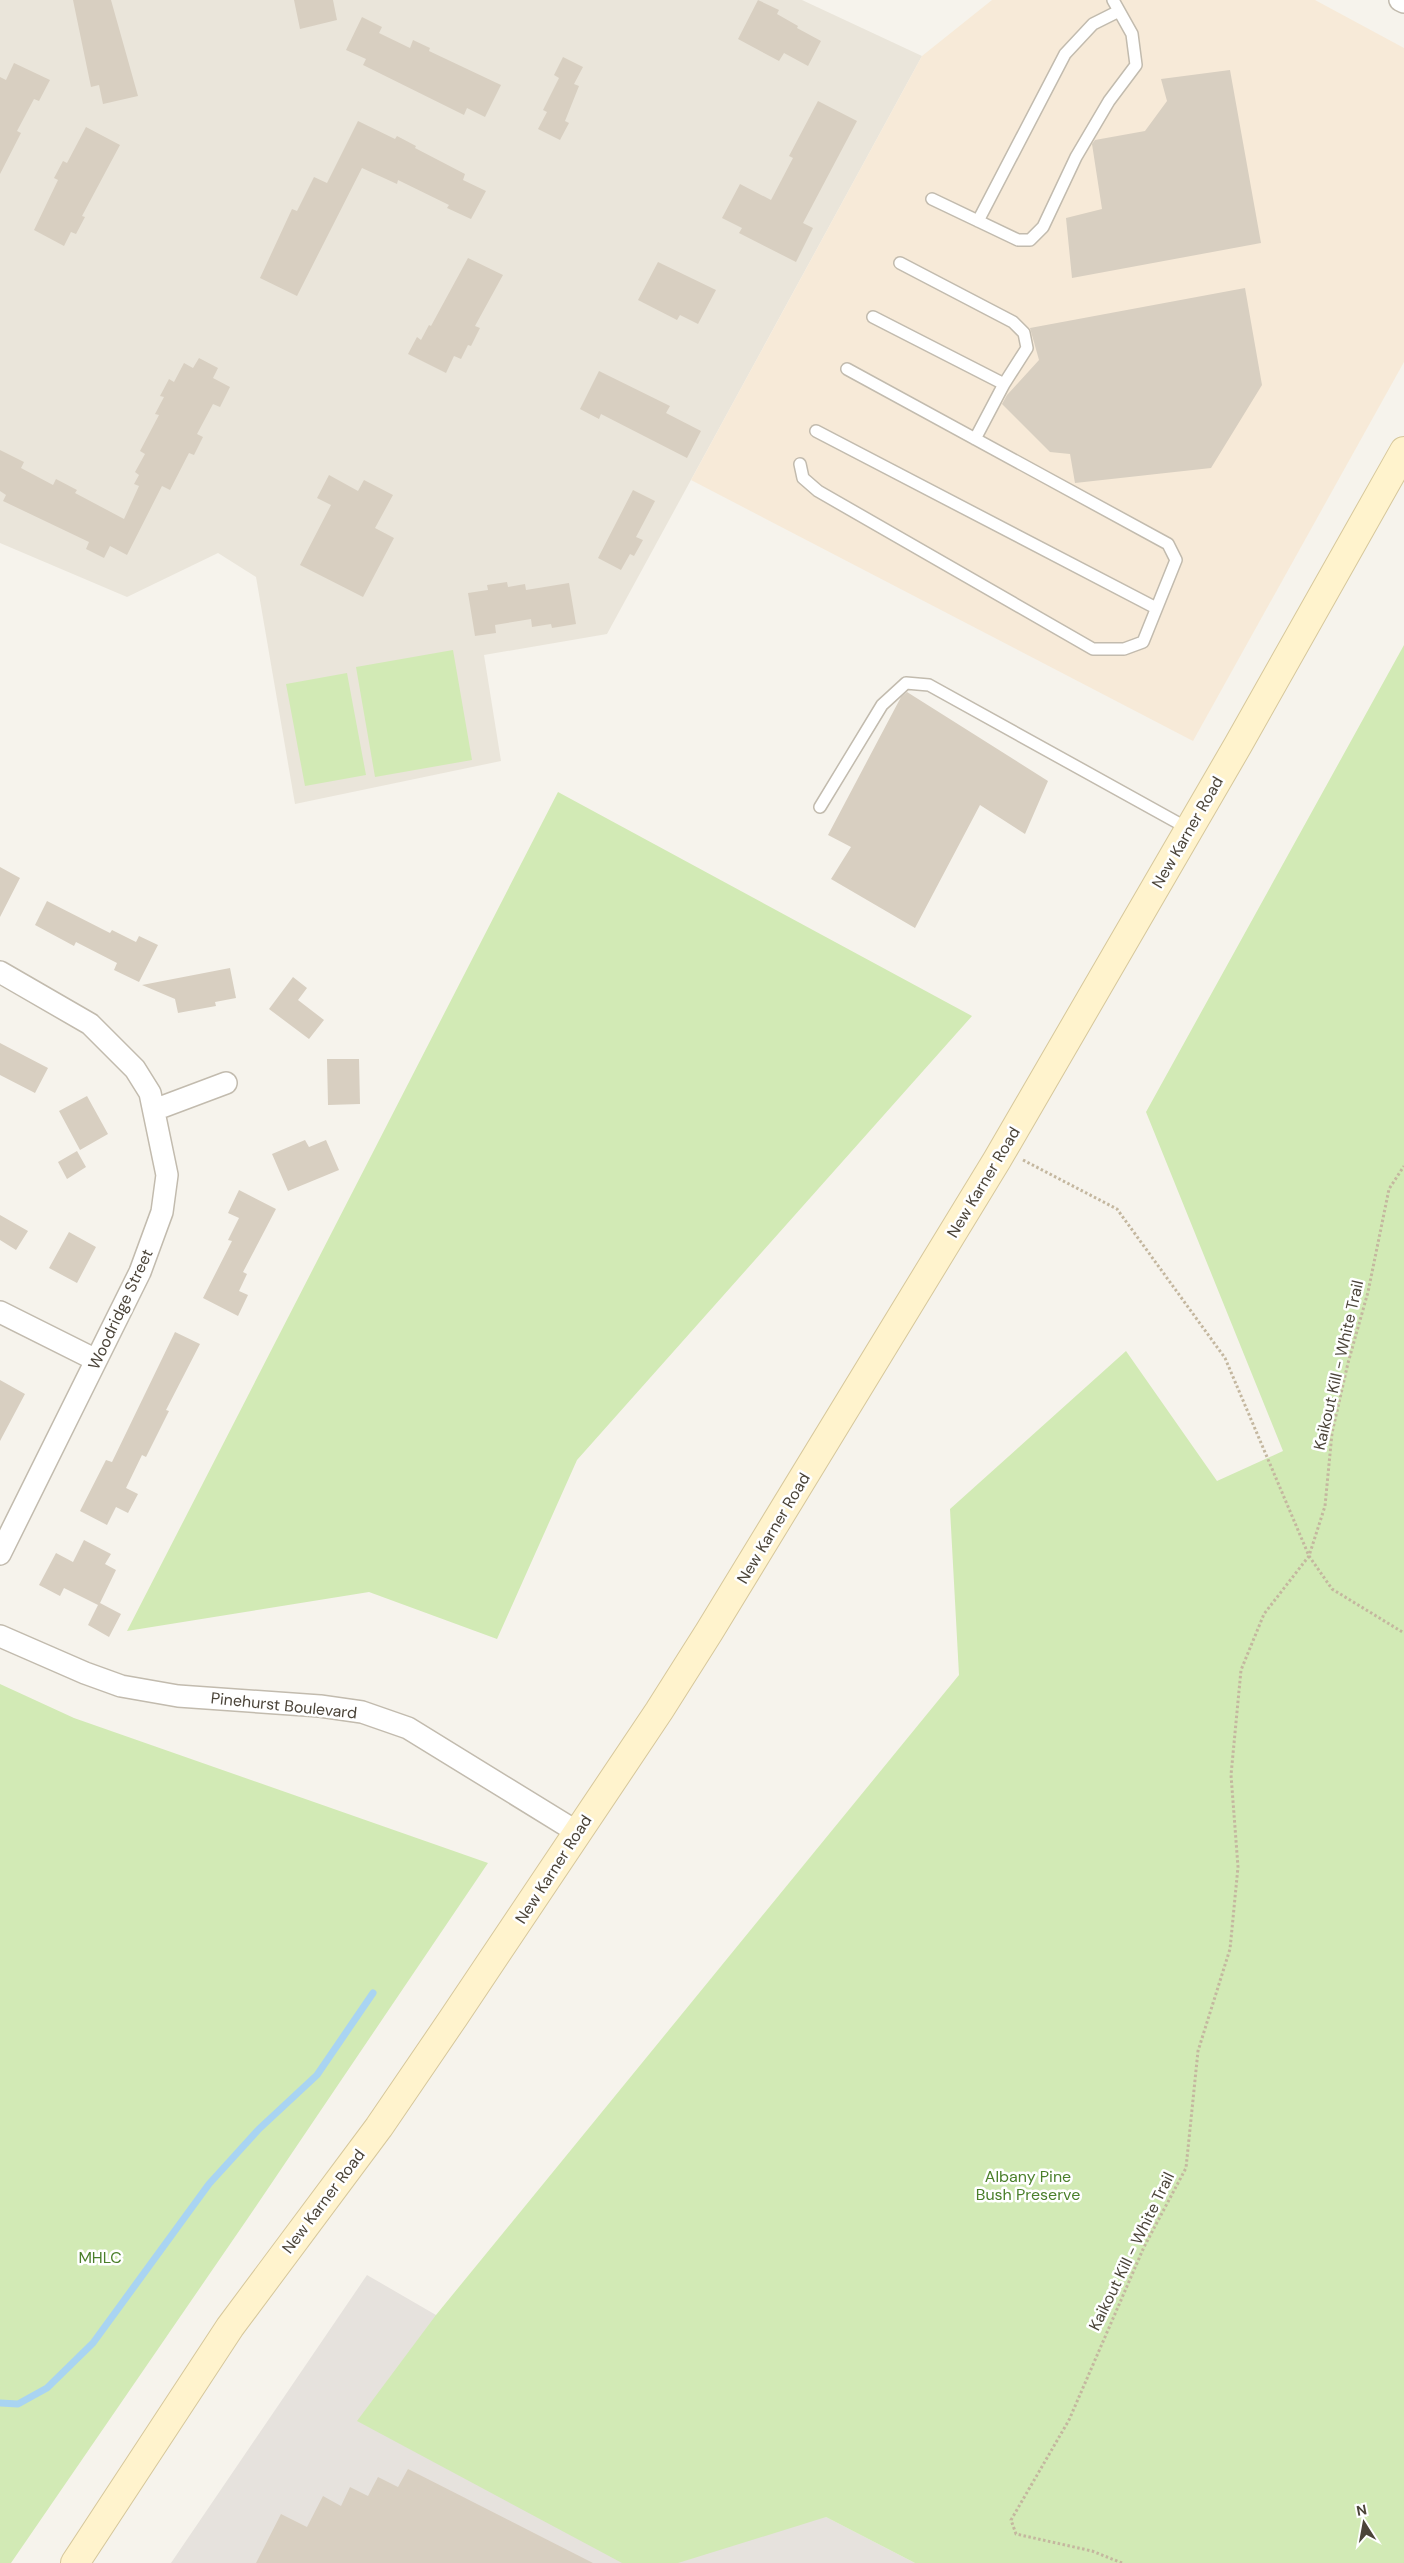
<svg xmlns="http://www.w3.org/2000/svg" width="1404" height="2563" font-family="'DM Sans',sans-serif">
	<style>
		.residential { fill: #eae5da }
		.commercial { fill: #f7ead8 }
		.industrial { fill: #e6e2dd }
		.green { fill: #d2eab5 }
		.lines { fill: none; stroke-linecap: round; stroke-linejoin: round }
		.stream { stroke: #a9d4f2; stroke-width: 7 }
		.building { fill: #d8cfc1 }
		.lane-casing { stroke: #c2bbae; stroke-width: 14 }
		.street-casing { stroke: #c2bbae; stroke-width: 24 }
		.secondary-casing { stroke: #d6c79b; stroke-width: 30 }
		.path { stroke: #c4b79f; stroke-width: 3; stroke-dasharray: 2.5 2.5; stroke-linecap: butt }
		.lane { stroke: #fff; stroke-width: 11 }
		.street { stroke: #fff; stroke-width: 21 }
		.secondary { stroke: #fff3cd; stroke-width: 28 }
		.labels { text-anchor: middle; stroke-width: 5; stroke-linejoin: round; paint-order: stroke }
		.street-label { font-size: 16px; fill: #4b4439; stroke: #fff }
		.park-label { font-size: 16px; fill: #4a7f2a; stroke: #fff }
	</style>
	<rect width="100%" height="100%" fill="#f6f3ec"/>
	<!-- residential -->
	<path class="residential" d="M0 0H802L922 56 607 634 484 655 501 761 295 804 256 577 218 553 127 597 0 543Z"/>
	<!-- commercial -->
	<path class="commercial" d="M992 0H1315L1404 48V362L1193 741 691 480 922 56Z"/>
	<!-- industrial -->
	<path class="industrial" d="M367 2275 436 2315 915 2563H171Z"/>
	<!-- green -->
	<path class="green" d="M1404 645V2563H915L826 2517 678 2563H622L357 2421 436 2315 959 1675 950 1509 1126 1351 1217 1481 1283 1451 1146 1112Z
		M453 650 472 760 375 777 356 667Z
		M347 673 366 775 305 786 286 684Z
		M558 792 972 1016 577 1460 497 1639 369 1592 127 1631Z
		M0 1684 74 1718 488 1863 248 2218 11 2563H0Z"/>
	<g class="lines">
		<!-- stream -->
		<path class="stream" d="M0 2403 18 2404 47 2388 93 2343 209 2184 259 2129 317 2075 373 1993"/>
	</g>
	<!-- building -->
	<path class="building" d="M73 0H111L138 96 103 104 99 85 91 87Z
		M294 0H333L337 20 300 29Z
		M758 0 779 10 777 14 798 26 797 28 821 41 808 66 784 53 779 61 738 39Z
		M362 17 382 27 379 33 410 48 413 40 430 48 429 51 501 85 485 117 467 108 464 115 363 65 366 59 346 50Z
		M563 57 583 67 574 84 579 86 565 121 569 123 560 140 538 129 547 112 543 110 559 78 554 75Z
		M14 63 50 80 39 101 34 99 17 131 21 133 0 174V77L6 80Z
		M1230 70 1261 243 1072 278 1066 218 1102 209 1092 144 1095 140 1145 131 1167 101 1161 79Z
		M818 101 857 121 803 223 813 228 796 262 739 233 742 228 722 218 740 184 771 200 793 158 789 156Z
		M358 121 395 139 397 136 416 146 415 148 465 174 463 180 486 191 471 219 447 208 449 205 398 180 397 184 362 168 297 296 260 278 292 209 297 211 314 177 327 183Z
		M86 127 120 145 82 216 85 217 76 234 71 232 64 246 34 230 58 180 54 178 63 161 67 163Z
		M468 258 503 275 475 326 480 328 471 346 468 345 461 359 454 356 446 373 408 354 417 337 421 340 429 325 431 326Z
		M658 262 716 290 698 324 680 315 677 320 638 300Z
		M1245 288 1262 385 1211 468 1075 483 1070 454 1050 452 1002 404 1007 395 1039 360 1030 328Z
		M199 358 218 368 213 378 230 387 220 407 213 404 197 434 203 437 194 455 189 453 170 490 162 486 127 555 110 546 104 558 86 549 89 542 3 501 6 495 0 491V450L24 462 21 468 53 485 56 479 77 490 75 493 124 519 139 486 134 484 139 475 135 472 145 454 140 451 159 415 155 414 164 397 160 396 169 379 174 382 184 363 193 368Z
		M599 371 670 406 666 413 701 431 687 458 601 414 599 419 580 409Z
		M329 475 358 491 364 480 393 495 375 528 394 538 363 597 300 565 331 505 317 498Z
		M633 490 655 501 636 537 643 540 634 556 630 554 621 570 598 558Z
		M507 582 508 587 525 584 526 590 569 583 576 624 552 628 551 624 532 627 531 619 495 625 496 633 475 636 468 593 488 590 487 585Z
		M907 692 1048 781 1025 834 980 805 915 928 831 879 851 847 828 835 901 697Z
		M0 867 20 878 0 917Z
		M47 901 110 933 112 930 136 942 139 936 158 945 139 982 114 970 117 963 76 942 74 946 35 925Z
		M230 968 236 998 215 1002 216 1006 178 1013 175 999 142 985Z
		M293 977 307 988 298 1000 324 1020 309 1039 269 1009Z
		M0 1043 48 1068 35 1093 0 1075Z
		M327 1059H359L360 1104 328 1105Z
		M87 1096 108 1134 80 1150 59 1111Z
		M305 1140 309 1147 326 1140 339 1170 288 1191 272 1154Z
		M77 1151 86 1167 67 1179 58 1162Z
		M239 1190 276 1209 243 1272 247 1274 239 1291 248 1295 238 1316 203 1298 232 1241 228 1240 239 1218 228 1213Z
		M0 1215 28 1231 16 1250 0 1240Z
		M69 1232 96 1247 77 1283 49 1268Z
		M175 1332 200 1344 166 1410 169 1411 146 1457 142 1455 126 1488 138 1494 128 1513 116 1507 107 1525 80 1511 106 1460 112 1462Z
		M0 1380 25 1394 0 1441Z
		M84 1540 111 1554 105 1564 116 1570 100 1603 121 1614 109 1637 88 1625 98 1605 64 1588 60 1596 39 1585 56 1553 73 1562Z
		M408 2469 593 2563H256L281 2514 307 2527 323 2496 341 2506 350 2487 368 2496 378 2477 398 2487Z"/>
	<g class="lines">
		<!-- lane casing -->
		<g class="lane-casing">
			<path id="lane" d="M932 199 1018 240H1030L1043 227 1076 157 1109 101 1136 65 1132 34 1113 0
				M978 221 1065 54 1093 24 1119 11
				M900 263 1013 322 1024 333 1027 348 1004 384 975 439
				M873 317 1004 384
				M816 431 1156 608
				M800 464 803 478 818 491 1093 649H1124L1143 642 1176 560 1168 544 847 369
				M820 807 882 705 906 683 929 685 1189 829"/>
		</g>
		<!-- street casing -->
		<g class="street-casing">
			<path id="street" d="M1400 0 1404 2
				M0 972 90 1024 135 1069 150 1093 167 1175 162 1212 140 1272 0 1554
				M154 1110 226 1083
				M0 1312 96 1360
				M0 1636 85 1673 121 1686 178 1696 320 1706 362 1712 408 1728 577 1832"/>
		</g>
		<!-- secondary casing -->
		<g class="secondary-casing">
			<path id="secondary" d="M75 2563 230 2327 379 2127 454 2017 659 1711 709 1632 997 1160 1238 745 1404 451"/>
		</g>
		<!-- path -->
		<path class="path" d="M1023 1160 1117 1209 1225 1358 1309 1556 1332 1589 1404 1633
			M1122 2563 1092 2551 1016 2534 1011 2520 1069 2420 1144 2247 1186 2168 1198 2051 1230 1949 1238 1867 1231 1775 1241 1670 1264 1614 1309 1556 1325 1506 1332 1433 1348 1363 1368 1292 1389 1189 1404 1166"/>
		<!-- lane -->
		<use href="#lane" class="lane"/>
		<!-- street -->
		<use href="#street" class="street"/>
		<!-- secondary -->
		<use href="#secondary" class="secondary"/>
	</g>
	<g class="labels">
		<!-- street labels -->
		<g class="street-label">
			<text transform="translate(1187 832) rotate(-60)" y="6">New Karner Road</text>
			<text transform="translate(983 1182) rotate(-59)" y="6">New Karner Road</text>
			<text transform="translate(120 1309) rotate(-65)" y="6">Woodridge Street</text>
			<text transform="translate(1338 1365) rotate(-77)" y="6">Kaikout Kill - White Trail</text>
			<text transform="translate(773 1528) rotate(-59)" y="6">New Karner Road</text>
			<text transform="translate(284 1705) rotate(6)" y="6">Pinehurst Boulevard</text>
			<text transform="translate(553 1869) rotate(-57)" y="6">New Karner Road</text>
			<text transform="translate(323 2201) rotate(-53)" y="6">New Karner Road</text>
			<text transform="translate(1131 2251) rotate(-64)" y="6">Kaikout Kill - White Trail</text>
		</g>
		<!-- park labels -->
		<g class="park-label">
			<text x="1028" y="2182">Albany Pine<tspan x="1028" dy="18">Bush Preserve</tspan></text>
			<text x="100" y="2263">MHLC</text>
		</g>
	</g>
	<!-- north arrow -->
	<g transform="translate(1364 2523) rotate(349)" stroke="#ffffff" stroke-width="4" paint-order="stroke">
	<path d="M0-4L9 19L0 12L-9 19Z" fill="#4b4439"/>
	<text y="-8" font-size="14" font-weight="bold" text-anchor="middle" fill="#4b4439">N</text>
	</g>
</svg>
